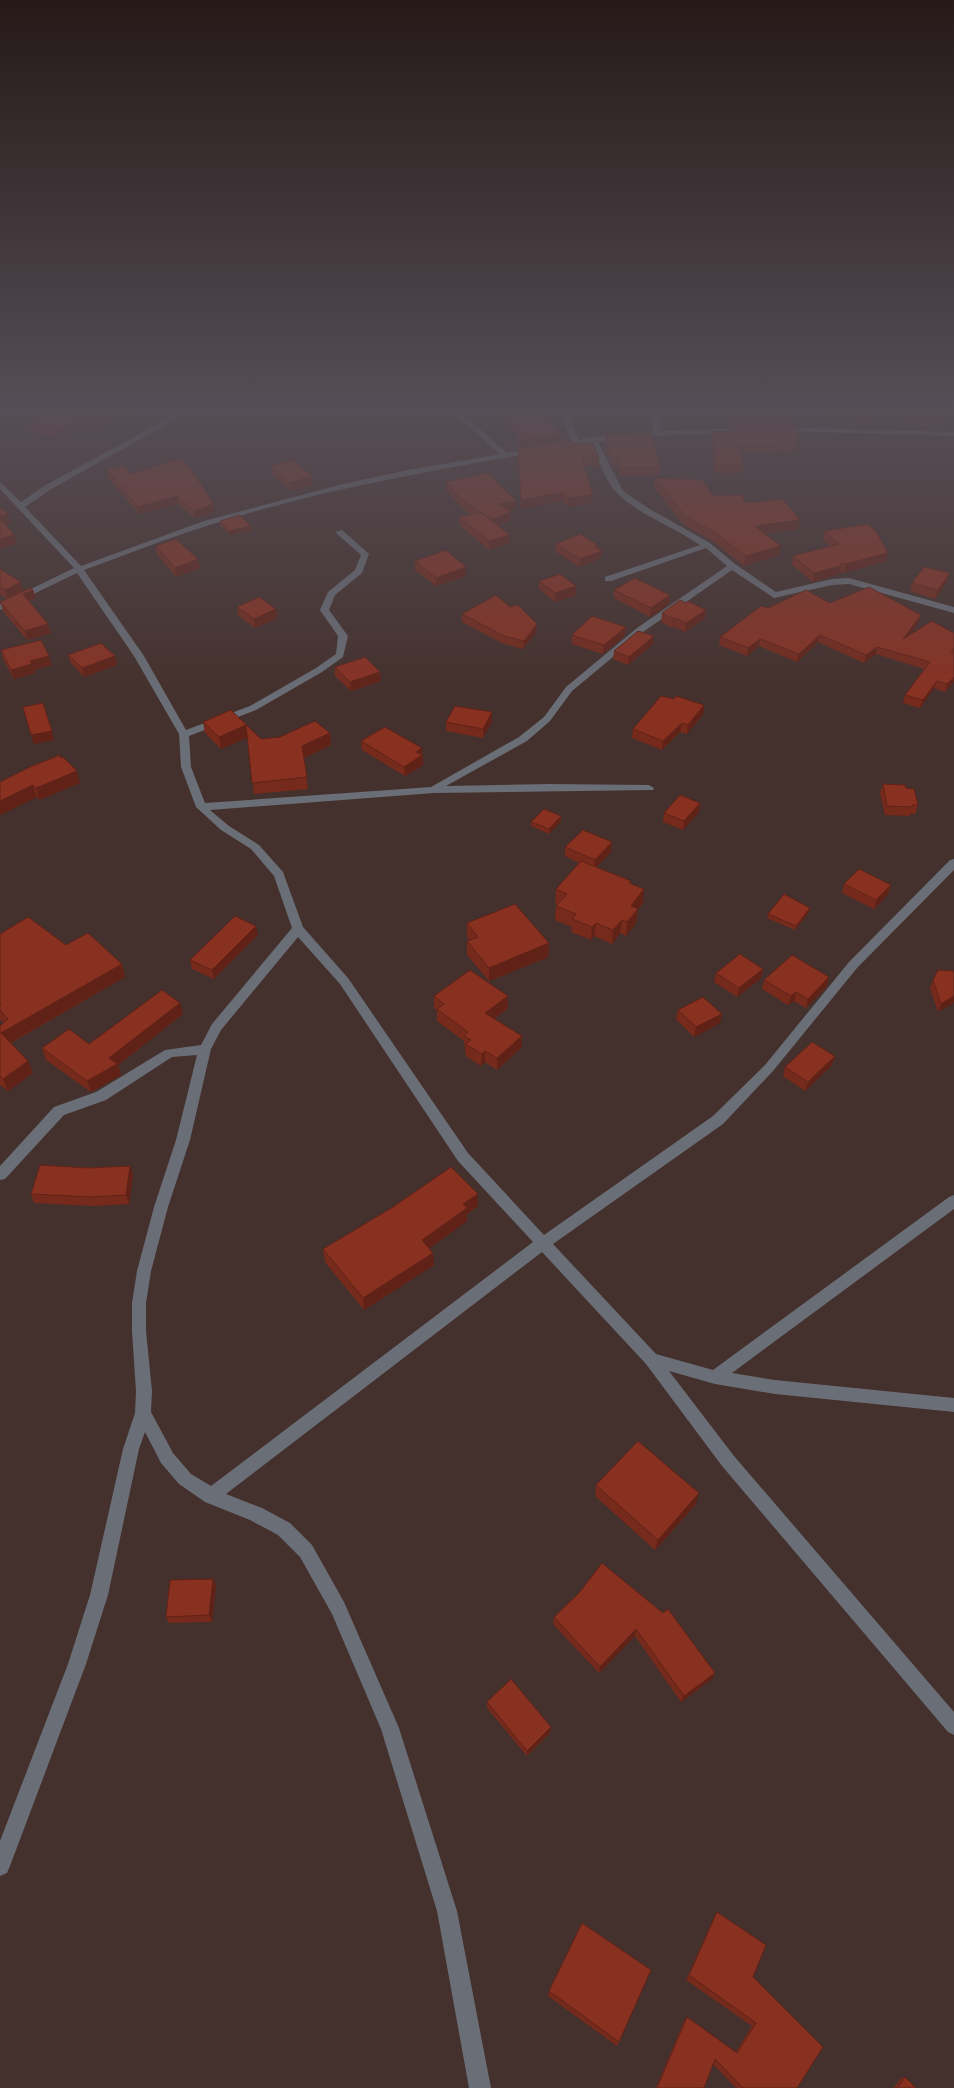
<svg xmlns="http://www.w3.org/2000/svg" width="954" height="2088" font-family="'Varela Round',sans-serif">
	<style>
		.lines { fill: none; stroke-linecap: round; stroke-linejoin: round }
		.minor { fill: #6a6e76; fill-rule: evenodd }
		.wall { fill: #762a1c }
		.shaded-wall { fill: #602217 }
		.building { fill: #893121; stroke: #602217 }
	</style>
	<rect width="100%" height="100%" fill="#44302c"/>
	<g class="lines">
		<!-- minor -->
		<path class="minor" d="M185 409H194L50 490 25 507 81 566 204 521 343 484 408 470 500 454 449 409H457L507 453 533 449 537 451 533 453C424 472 315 491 210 525 167 538 126 555 84 570L144 656 186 730 250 706 316 668 336 654 338 636 320 610 328 592 355 570 361 555 335 532 342 530 369 554 362 573 335 595 329 610 348 636 343 657 322 672 256 710 189 736 191 767 205 803 431 787 519 737 544 717 566 687 637 628 727 566 706 548 611 581H605V577L700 545C674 527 641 516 618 494 606 483 598 458 591 443L554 449V445L572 442 557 409H565L579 440 593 437 653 432 651 409H659L661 431 752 428V432H749L652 436 598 442 623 491 648 508 710 543 735 564 776 592 832 579 849 578 954 607V613L849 584 832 585 774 598 732 570 643 632 572 691 550 721 527 741 446 786 549 784 649 785 654 788 653 790 434 793 210 810 229 826 259 845 283 872 303 927 348 978 468 1153 544 1235 713 1116 765 1065 849 962 950 860 954 859V870L857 968 773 1071 723 1124 553 1244 656 1354 713 1370 949 1197 954 1195V1209L732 1373 775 1380 954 1398V1412L775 1394 715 1384 669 1371 734 1456 954 1712V1735L948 1732 722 1466 646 1364 542 1252 226 1494 262 1508 290 1523 312 1545 344 1602 399 1728 457 1911 491 2088H469L437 1911 381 1729 332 1614 300 1557 278 1535 250 1520 205 1502 179 1484 161 1463 145 1432 139 1449 108 1595 86 1664 10 1866 7 1873 0 1876V1841L68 1664 90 1595 123 1449 135 1413 136 1391 132 1331V1303L137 1271 154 1207 176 1140 197 1055 172 1057 106 1100 64 1115 5 1179 0 1180V1166L54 1107 96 1092 165 1050 201 1045 212 1024 292 928 274 876 251 849 221 830 196 807 181 767 179 734 134 656 77 573 0 610V604L74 568 0 489V482L21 502 44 486ZM298 937 340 984 458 1161 533 1242 211 1486 191 1474 173 1453 151 1412 152 1391 146 1331V1303L151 1271 168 1207 190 1140 211 1049 221 1030Z
			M776 427 954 432V436L779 431 775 429Z"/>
	</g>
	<!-- wall -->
	<path class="wall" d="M53 409H143L130 418 122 416 101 428 88 424 56 439 29 429 27 421Z
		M496 409H536L562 434 561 441 517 449 518 438Z
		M724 409H793L795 418 793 426H729Z
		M824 409H873L874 416 873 423H858L841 412 831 414Z
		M876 409H954V416H952L928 427 921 425 917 426Z
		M732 427 798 443 797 451 775 450 774 453 740 452 743 466 742 473H715L711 439 712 432 732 431Z
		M606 434 660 467 659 475 620 476 618 466H613L605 450Z
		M573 443 599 458V466H584L592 503 568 507 563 501 521 509 518 449Z
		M271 466 312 476V485L291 491 272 474Z
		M107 470 131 474 214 504 215 512 195 518 178 504 139 514 108 478Z
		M655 478 713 496 746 503 798 529 765 534 779 555 744 566 714 542 683 524 654 487Z
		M446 482 516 509 509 511 511 512V520L498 525 510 535V543L489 550 459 525V517L471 514 462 508 446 490Z
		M220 521 252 531 230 535 220 525Z
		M824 531 886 561 844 573 840 572 839 574 813 582 792 565 793 556 830 546 823 540Z
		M556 544 598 548 602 551 601 558 579 567 555 551Z
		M156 546 200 568 176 577 157 554Z
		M415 561 466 567V576L436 586 415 570Z
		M0 569 23 591 7 599 0 594Z
		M539 581 576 586V595L555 602 539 589Z
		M947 582 935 599 910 591 912 583Z
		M33 590 36 598 29 601 48 624 51 633 27 640 3 611 0 602Z
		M614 590 669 604 650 617 614 598Z
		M686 603 706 610 705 618 685 632 674 627 673 628 661 622 662 613Z
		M830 603 919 622 909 635 954 633V682L945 692 934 688 920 708 903 703 905 695 924 669 876 654 864 663 818 642 797 662 759 646 747 656 719 645 720 637 768 608Z
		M237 607 276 609 277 618 255 628 238 615Z
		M462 614 536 632 523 649 504 644 462 622Z
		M572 635H625L603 654 572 644Z
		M653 644 628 665 613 659 614 651Z
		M1 650 52 665 34 670 35 673 14 679 3 659Z
		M68 655 115 656 117 665 84 677 71 663Z
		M335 667 380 672 381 681 351 691 335 676Z
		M674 699 704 705 703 714 687 734 680 732 662 750 632 738 633 729Z
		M492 712V721L483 738 446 731V722Z
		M203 722 261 739 331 745 304 758 308 789 254 794 248 737 221 749 205 733Z
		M361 741 422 748 423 765 405 776 362 750Z
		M61 758 80 783 39 800 37 797 0 815Z
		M883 784 906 788 918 805 915 814H910V816L885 815 880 793Z
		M700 803 699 812 683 830 663 822 664 813Z
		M561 816V821L549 834 531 826V822Z
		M565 847 611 852 596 867 631 881 630 884 643 903 638 909 636 923 626 936 620 933 612 944 594 936 591 940 571 932 572 927 555 920 556 906 558 904 555 903 556 889 579 863 565 856Z
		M844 884 891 885 888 894 874 909 842 893Z
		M809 912 795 930 767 918 768 914Z
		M467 923 549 943 548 957 489 981 467 955V941L470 940 467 937Z
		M0 934 66 945 122 964 125 977 11 1043 28 1061 33 1073 8 1091 0 1085V1025H1L4 1022 0 1020Z
		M258 935 214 979 192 969 190 960Z
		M763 969 761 978 737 997 714 982 716 973Z
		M954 971 938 1012 930 988 933 980Z
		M764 980 827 986 806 1008 794 1001 788 1005 762 989Z
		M434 996H508V1008L494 1019 522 1036 521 1048 497 1070 485 1062 481 1066 466 1056 464 1041 437 1021V1010L434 1008Z
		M678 1010 720 1023 694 1037 676 1019Z
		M183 1014 118 1065 121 1075 91 1092 46 1060 42 1048 89 1044Z
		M835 1056 832 1065 805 1091 783 1076 785 1067Z
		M130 1166 133 1175 129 1204 94 1206 34 1203 31 1194 89 1168Z
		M478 1194V1206L467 1214V1221L429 1248 434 1265 364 1310 325 1262 323 1249Z
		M596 1485 696 1504 655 1550 595 1496Z
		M602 1563 712 1679 681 1702 635 1636 599 1673 553 1624 554 1617 579 1593Z
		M213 1579 216 1585 212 1622 169 1623 166 1617Z
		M487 1702 551 1727 550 1733 527 1756 487 1708Z
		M717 1912 753 1977 797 2088H736L713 2064 704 2088H656L684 2021 687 2017 736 2052 752 2026 686 1980 714 1917Z
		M549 1991 619 2042 617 2046 548 1996Z
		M905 2077 916 2088H894L900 2079Z"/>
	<!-- shaded-wall -->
	<path class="shaded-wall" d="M120 409 122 416 101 428 100 421Z
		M131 409H143L130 418 129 411Z
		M832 409H842L841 412 831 414Z
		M951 409H953L952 416 928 427 929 420Z
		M86 417 88 424 56 439 54 432Z
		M923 417 921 425 917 426 919 419Z
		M562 434 561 441 517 449V442Z
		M312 476V485L291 491 290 483Z
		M563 492V501L521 509V500Z
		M593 495 592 503 568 507V498Z
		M177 496 178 504 139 514 138 507Z
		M516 501V509L499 513V504Z
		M214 504 215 512 195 518 194 511Z
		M511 512V520L492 527V519Z
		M8 514 11 523 1 526 0 521V517Z
		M800 520 798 529 753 535 755 526Z
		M251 526 252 531 230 535 229 531Z
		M14 535 17 544 0 549V539Z
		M510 535V543L489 550V541Z
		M598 545V552L602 551 601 558 579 567 580 559 595 547Z
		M781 546 779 555 744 566 746 556Z
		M888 553 886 561 844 573 846 564Z
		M198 559 200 568 176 577 175 568Z
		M841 563 839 574 813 582 814 573Z
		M466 567V576L436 586V578Z
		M950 573 947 582 935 599 938 590Z
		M21 582 23 591 7 599 5 590Z
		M576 586V595L555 602V593Z
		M33 590 36 598 25 603 23 594Z
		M670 595 669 604 650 617 651 608Z
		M276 609 277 618 255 628 254 619Z
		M706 610 705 618 685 632 686 623Z
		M921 615 919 622 901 647 903 639Z
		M675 618 674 627 673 628 674 619Z
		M48 624 51 633 27 640 25 631Z
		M537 624 536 632 523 649 524 641Z
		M626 627 625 635 603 654 604 645Z
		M820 635 818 642 797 662 799 654Z
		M654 636 653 644 628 665 629 657Z
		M760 639 759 646 747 656 748 648Z
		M877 647 876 654 864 663 866 655Z
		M49 656 52 665 34 670 35 673 14 679 11 670 30 661Z
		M115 656 117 665 84 677 82 668Z
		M380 672 381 681 351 691 350 682Z
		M954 677V682L945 692 947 684Z
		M937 681 934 688 920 708 923 700Z
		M704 705 703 714 687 734 688 725Z
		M492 712V721L483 738V729Z
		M682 723 680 732 662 750 663 741Z
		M246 725 248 737 221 749 219 737Z
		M52 731 54 740 34 744 31 735Z
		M330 733 331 745 303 758 302 746Z
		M422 748 423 765 405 776 404 767 416 752Z
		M77 771 80 783 39 800 36 788Z
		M33 785 37 797 0 815V801Z
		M700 803 699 812 683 830 684 821Z
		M561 816V821L549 834V829Z
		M612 842 611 852 594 869 595 860Z
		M891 885 888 894 874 909 876 900Z
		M644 889 643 903 632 917 638 909 636 923 626 936 627 922 631 906Z
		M810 908 809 912 795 930 796 926Z
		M622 920 620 933 612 944 613 930Z
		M596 923 594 936 591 940 592 927Z
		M256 926 258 935 214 979 212 970Z
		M549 943 548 957 489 981V968Z
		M122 964 125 977 6 1045 1 1033Z
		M763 969 761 978 737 997 739 988Z
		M829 977 827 986 806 1008 808 999Z
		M796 992 794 1001 788 1005 791 996Z
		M508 996V1008L485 1025V1013Z
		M954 996V1003L938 1012 941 1004Z
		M180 1003 183 1014 118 1065 121 1075 91 1092 87 1081 109 1058Z
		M722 1014 720 1023 694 1037 696 1027Z
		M522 1036 521 1048 497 1070V1058Z
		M485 1051V1062L481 1066 482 1054Z
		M835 1056 832 1065 805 1091 808 1082Z
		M28 1061 33 1073 8 1091 3 1079Z
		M130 1166 133 1175 129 1204 126 1195Z
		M478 1194V1206L467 1214V1221L423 1253 422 1240 463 1204Z
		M433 1253 434 1265 364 1310 363 1298Z
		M699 1493 696 1504 655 1550 658 1540Z
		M213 1579 216 1585 212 1622 209 1615Z
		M636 1629 635 1636 599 1673 600 1667Z
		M715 1673 712 1679 681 1702 684 1696Z
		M551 1727 550 1733 527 1756V1751Z"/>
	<!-- building -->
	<path class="building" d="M53 409H120L100 421 86 417 54 432 27 421Z
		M502 409H536L562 434 517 442 518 431Z
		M728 409H793L795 418H730Z
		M851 409H873L874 416 859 415Z
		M896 409H951L929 420 923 417 919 419Z
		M732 427H796L798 443H775V446L738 444 743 466 716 465 712 432 734 431Z
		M651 433 660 467 621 468 618 458H613L605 442H607L606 434Z
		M569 440 573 443H593L599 458H582L593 495 568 498 563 492 521 500 518 449Z
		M179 459 188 465 214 504 194 511 177 496 138 507 107 470 124 466 131 474Z
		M292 460 312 476 290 483 271 466Z
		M488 473 516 501 499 504 511 512 492 519 481 512 510 535 489 541 459 517 481 512 462 500 446 482Z
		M655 478 702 480 713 496 742 495 746 503 783 499 800 520 755 526 781 546 746 556 715 533 684 515Z
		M0 507 8 514 0 517Z
		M240 515 251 526 229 531 220 521Z
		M0 518 14 535 0 539Z
		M868 524 876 531 888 553 846 564 841 563 840 566 814 573 793 556 839 544 824 531Z
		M580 534 598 545 595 547 602 551 580 559 556 544Z
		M176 539 198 559 175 568 156 546Z
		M446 550 466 567 436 578 415 561Z
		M924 567 950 573 938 590 912 583Z
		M0 569 21 582 5 590 0 587Z
		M560 574 576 586 555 593 539 581Z
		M635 578 670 595 651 608 614 590Z
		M869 587 921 615 903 639 932 621 954 633V649L951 651 954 652V677L947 684 937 681 923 700 905 695 930 662 877 647 866 655 820 635 799 654 760 639 748 648 720 637 761 606 768 608 806 590 830 603Z
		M30 588 33 590 23 594 48 624 25 631 0 602Z
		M496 595 510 607 518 605 537 624 524 641 504 636 462 614Z
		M259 597 276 609 254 619 237 607Z
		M680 600 686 603 688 601 706 610 686 623 675 618 674 619 662 613Z
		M592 616 626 627 604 645 572 635Z
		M638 631 654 636 629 657 614 651Z
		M41 640 49 656 30 661 32 664 11 670 1 650Z
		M101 643 115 656 82 668 68 655Z
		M365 657 380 672 350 682 335 667Z
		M661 696 674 699 676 696 704 705 688 725 682 723 663 741 633 729Z
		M43 703 52 731 31 735 23 707Z
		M455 706 492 712 483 729 446 722Z
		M231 710 261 739 280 737 315 721 330 733 302 746 307 777 252 783 246 725 219 737 203 722Z
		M385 727 422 748 416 752 422 755 404 767 361 741Z
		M60 755 61 758 63 757 77 771 36 788 33 785 0 801V782L30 767Z
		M883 784 905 785 906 788 914 789 918 805H912V807L887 806Z
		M680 795 700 803 684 821 664 813Z
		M544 809 561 816 549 829 531 822Z
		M583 830 612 842 595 860 565 847Z
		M581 861 631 881 629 883 644 889 631 906 638 909 627 922 622 920 613 930 596 923 592 927 572 919 576 914 556 906 567 894 556 889Z
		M859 869 891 885 876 900 844 884Z
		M784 894 810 908 796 926 768 914Z
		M515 904 549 943 489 968 467 941 478 937 467 923Z
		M235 916 256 926 212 970 190 960Z
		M28 917 66 945 88 933 122 964 1 1033 28 1061 3 1079 0 1076V1025H1L8 1019 0 1010V1005L1 1004 0 1003V934Z
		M740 954 763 969 739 988 716 973Z
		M792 955 829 977 808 999 796 992 791 996 764 980Z
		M470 970 508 996 485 1013 522 1036 497 1058 485 1051 482 1054 465 1044 471 1040 464 1036 468 1032 437 1009 444 1004 434 996Z
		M938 970 954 971V996L941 1004 933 980Z
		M162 990 180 1003 109 1058 117 1064 87 1081 42 1048 69 1029 89 1044Z
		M703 997 722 1014 696 1027 678 1010Z
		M812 1042 835 1056 808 1082 785 1067Z
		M40 1165 89 1168 130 1166 126 1195 91 1197 31 1194Z
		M451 1167 478 1194 463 1204 467 1208 422 1240 433 1253 363 1298 323 1249 393 1207Z
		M638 1441 699 1493 658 1540 596 1485Z
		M602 1563 663 1613 668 1609 715 1673 684 1696 636 1629 600 1667 554 1617 579 1593Z
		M213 1579 209 1615 166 1617 170 1580Z
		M511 1679 551 1727 527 1751 487 1702Z
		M717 1912 766 1945 753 1977 823 2047 797 2088H743L715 2059 704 2088H657L687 2017 737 2053 756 2023 689 1975Z
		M582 1923 651 1970 619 2042 549 1991Z
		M905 2077 916 2088H898Z"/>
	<!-- sky -->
	<linearGradient id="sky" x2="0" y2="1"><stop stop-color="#251a18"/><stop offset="0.58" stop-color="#564e56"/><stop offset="1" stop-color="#564e56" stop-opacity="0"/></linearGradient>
	<rect width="954" height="702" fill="url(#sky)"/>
</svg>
